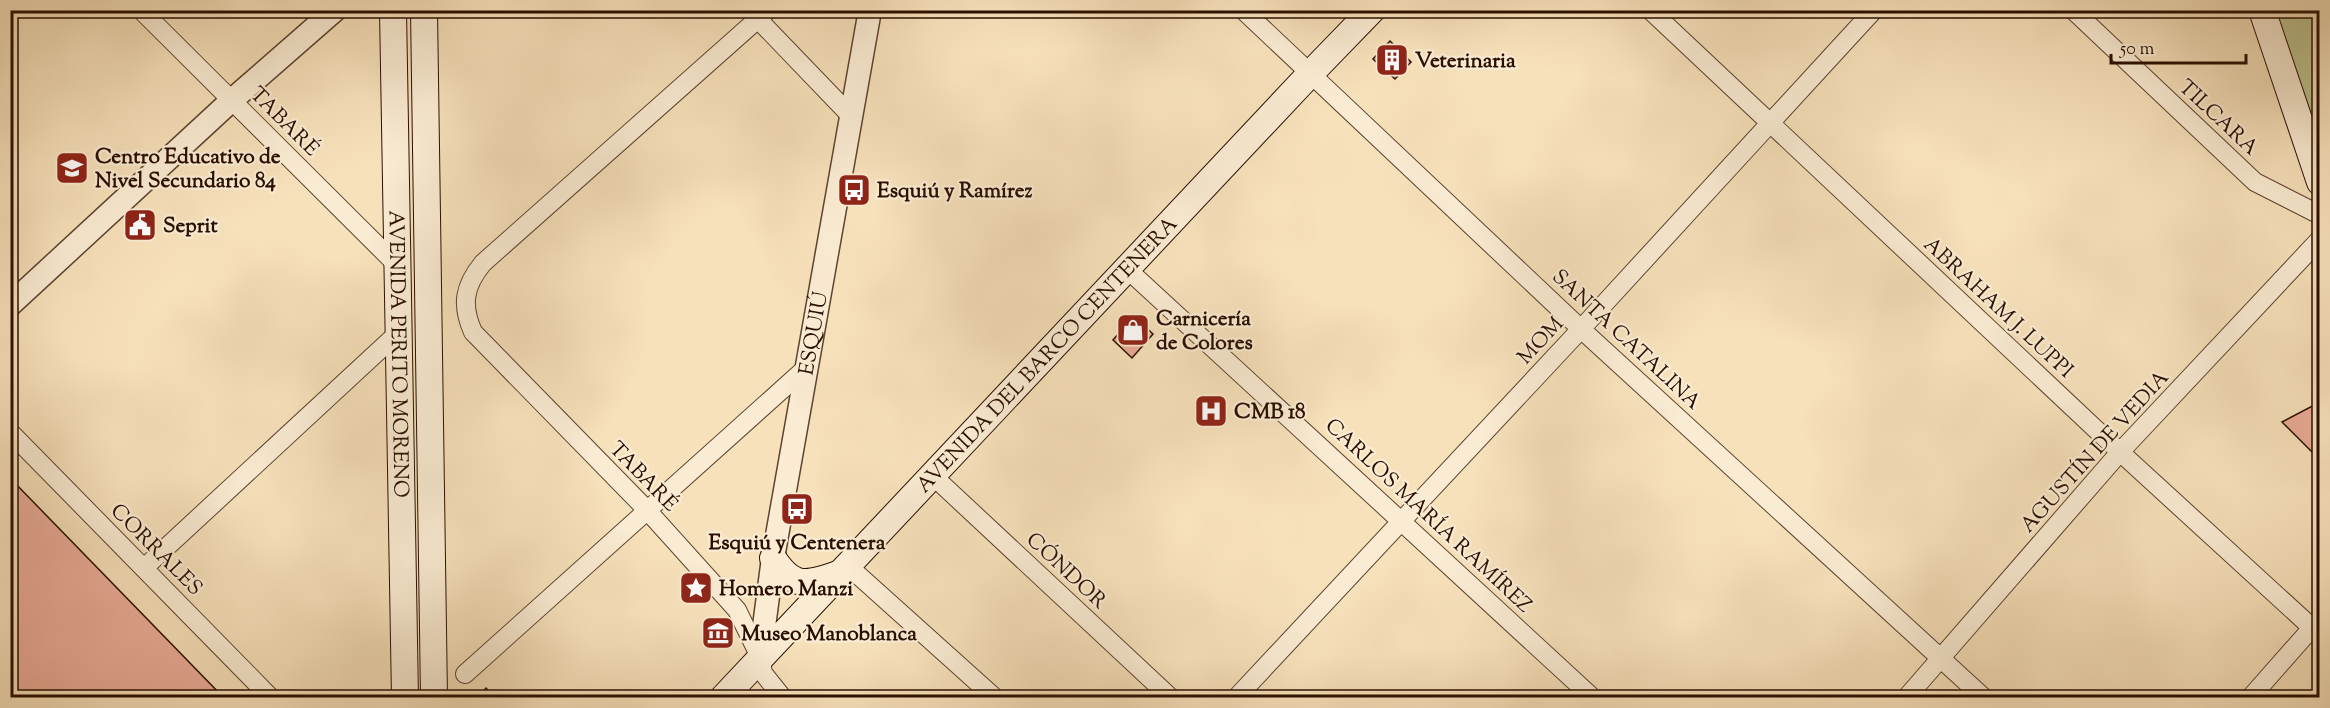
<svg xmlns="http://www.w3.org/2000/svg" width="2330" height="708" font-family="'Sorts Mill Goudy',serif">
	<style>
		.green { fill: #bdc390; stroke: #746848; stroke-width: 1.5 }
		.building { fill: #eaac98; stroke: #2a0e01; stroke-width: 1.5 }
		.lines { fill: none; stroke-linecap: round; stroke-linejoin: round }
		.minor-casing { stroke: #5d4330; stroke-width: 20 }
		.tertiary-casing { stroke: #5d4330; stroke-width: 25 }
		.secondary-casing { stroke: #2a0e01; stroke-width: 28 }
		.minor { stroke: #faecd3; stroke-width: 18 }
		.tertiary { stroke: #faecd3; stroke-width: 22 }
		.secondary { stroke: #faecd3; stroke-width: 26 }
		.labels { text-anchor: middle; stroke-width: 4.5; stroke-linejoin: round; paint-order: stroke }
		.poi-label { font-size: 21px; font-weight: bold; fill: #2a0e01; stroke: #faecd3; text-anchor: start }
		.street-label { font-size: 21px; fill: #2a0e01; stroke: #faecd3 }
	</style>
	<rect width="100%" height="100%" fill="#f7e1bb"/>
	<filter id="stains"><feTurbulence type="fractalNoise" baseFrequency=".00333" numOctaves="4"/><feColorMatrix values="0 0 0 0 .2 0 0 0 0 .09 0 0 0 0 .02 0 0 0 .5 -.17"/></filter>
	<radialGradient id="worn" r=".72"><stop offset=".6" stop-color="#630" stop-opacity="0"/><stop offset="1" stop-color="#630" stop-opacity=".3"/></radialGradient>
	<!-- green -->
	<path class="green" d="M2274 11H2319V148Z"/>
	<!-- building -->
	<path class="building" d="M1390 41 1411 62 1395 79 1373 59Z
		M1134 316 1153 334 1132 358 1113 340Z
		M2320 402V460L2282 422Z
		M10 478 224 698H10Z
		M486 688 495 698H477Z"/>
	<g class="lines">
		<!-- minor casing -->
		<g class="minor-casing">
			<path id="minor" d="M141 10 397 265
				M768 10 483 263C464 286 461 305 473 332L646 509 737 610 760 657 763 673 783 698
				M1243 10 1581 329 1984 698
				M1650 10 2120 452 2320 635
				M2073 10 2255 182 2320 215
				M751 12 851 116
				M1127 269 1593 698
				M10 432 271 698
				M932 475 1171 698
				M847 565 995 698
				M144 568 399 332
				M465 674 806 368
				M1236 698 1581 329 1874 10
				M1906 698 2120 452 2320 239
				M2250 698 2318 621"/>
		</g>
		<!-- tertiary casing -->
		<g class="tertiary-casing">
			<g id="tertiary">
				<path d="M10 305 232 100 335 10"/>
				<path id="s1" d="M760 657 773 558 870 10"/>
			</g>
		</g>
		<!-- secondary casing -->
		<g class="secondary-casing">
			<g id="secondary">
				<path id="s2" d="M393 10 405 698"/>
				<path d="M424 10 434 698"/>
				<path d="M2262 10 2320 182"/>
				<path d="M773 558C793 589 807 585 838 574"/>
				<path id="s3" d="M723 698 1310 74 1372 10"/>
			</g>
		</g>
		<!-- minor -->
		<use href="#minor" class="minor"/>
		<!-- tertiary -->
		<use href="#tertiary" class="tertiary"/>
		<!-- secondary -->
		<use href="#secondary" class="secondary"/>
	</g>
	<!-- icons -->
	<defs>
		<g id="building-square" transform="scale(1.725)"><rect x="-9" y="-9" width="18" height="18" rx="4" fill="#8f2418" stroke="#faecd3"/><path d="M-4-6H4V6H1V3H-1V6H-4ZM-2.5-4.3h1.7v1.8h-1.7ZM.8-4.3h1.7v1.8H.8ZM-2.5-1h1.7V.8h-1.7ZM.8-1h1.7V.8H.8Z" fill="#fff"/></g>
		<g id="school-square" transform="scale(1.725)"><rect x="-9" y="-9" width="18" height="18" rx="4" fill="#8f2418" stroke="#faecd3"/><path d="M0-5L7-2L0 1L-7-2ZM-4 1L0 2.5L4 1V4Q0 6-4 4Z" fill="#fff"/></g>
		<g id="bus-square" transform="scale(1.725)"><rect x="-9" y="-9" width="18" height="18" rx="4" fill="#8f2418" stroke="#faecd3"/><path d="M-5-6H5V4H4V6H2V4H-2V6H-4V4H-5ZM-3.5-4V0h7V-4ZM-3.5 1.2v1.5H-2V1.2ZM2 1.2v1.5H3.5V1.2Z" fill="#fff"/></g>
		<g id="civic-square" transform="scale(1.725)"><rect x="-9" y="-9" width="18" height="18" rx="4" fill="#8f2418" stroke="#faecd3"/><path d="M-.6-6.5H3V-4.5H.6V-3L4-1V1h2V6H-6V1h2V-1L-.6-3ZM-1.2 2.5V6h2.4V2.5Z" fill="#fff"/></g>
		<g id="shop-square" transform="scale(1.725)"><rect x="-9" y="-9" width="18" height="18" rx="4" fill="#8f2418" stroke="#faecd3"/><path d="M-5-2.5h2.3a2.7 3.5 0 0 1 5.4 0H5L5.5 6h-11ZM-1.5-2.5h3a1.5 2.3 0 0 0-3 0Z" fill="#fff"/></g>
		<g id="hospital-square" transform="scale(1.725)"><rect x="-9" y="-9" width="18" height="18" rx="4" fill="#8f2418" stroke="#faecd3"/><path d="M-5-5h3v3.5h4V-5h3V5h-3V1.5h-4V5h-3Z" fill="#fff"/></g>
		<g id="sight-square" transform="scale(1.725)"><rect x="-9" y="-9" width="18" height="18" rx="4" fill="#8f2418" stroke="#faecd3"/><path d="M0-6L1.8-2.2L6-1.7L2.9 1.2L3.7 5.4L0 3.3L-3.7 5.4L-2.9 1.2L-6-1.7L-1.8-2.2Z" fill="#fff"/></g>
		<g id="museum-square" transform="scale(1.725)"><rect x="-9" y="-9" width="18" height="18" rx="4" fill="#8f2418" stroke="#faecd3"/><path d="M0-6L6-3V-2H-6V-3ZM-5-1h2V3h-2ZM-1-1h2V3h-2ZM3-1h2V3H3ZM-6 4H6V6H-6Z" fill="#fff"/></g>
	</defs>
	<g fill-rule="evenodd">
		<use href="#building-square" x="1392" y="60"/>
		<use href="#school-square" x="72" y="168"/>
		<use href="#bus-square" x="854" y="190"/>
		<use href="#civic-square" x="140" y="225"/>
		<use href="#shop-square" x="1133" y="330"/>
		<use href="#hospital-square" x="1211" y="411"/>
		<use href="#bus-square" x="797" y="509"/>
		<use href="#sight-square" x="696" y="588"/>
		<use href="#museum-square" x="718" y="633"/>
	</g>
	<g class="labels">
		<!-- poi labels -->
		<g class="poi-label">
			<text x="1415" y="67">Veterinaria</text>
			<text x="95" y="163">Centro Educativo de<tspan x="95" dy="24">Nivel Secundario 84</tspan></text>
			<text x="877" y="197">Esquiú y Ramírez</text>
			<text x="163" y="232">Seprit</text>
			<text x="1156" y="325">Carnicería<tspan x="1156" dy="24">de Colores</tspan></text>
			<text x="1234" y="418">CMB 18</text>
			<text x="797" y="549" text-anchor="middle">Esquiú y Centenera</text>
			<text x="719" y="595">Homero Manzi</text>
			<text x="741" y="640">Museo Manoblanca</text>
		</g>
		<!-- street labels -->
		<g class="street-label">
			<text transform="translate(2219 117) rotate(43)" y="7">TILCARA</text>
			<text transform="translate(285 121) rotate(45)" y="7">TABARÉ</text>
			<text transform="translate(1999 307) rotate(43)" y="7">ABRAHAM J. LUPPI</text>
			<text dy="7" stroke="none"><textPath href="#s1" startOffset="328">ESQUIÚ</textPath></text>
			<text transform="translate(1627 339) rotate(43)" y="7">SANTA CATALINA</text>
			<text transform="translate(1540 340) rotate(-47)" y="7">MOM</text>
			<text dy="7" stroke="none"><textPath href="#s2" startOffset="344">AVENIDA PERITO MORENO</textPath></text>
			<text dy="7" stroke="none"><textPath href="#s3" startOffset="472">AVENIDA DEL BARCO CENTENERA</textPath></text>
			<text transform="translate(2094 451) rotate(-48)" y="7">AGUSTÍN DE VEDIA</text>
			<text transform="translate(644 476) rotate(46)" y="7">TABARÉ</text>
			<text transform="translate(1429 515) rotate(43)" y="7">CARLOS MARÍA RAMÍREZ</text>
			<text transform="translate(157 549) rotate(45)" y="7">CORRALES</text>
			<text transform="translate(1067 570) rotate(43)" y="7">CÓNDOR</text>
		</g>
	</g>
	<!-- margin -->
	<rect width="2330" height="708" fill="none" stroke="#f7e1bb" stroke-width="36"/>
	<rect x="12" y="12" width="2306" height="684" fill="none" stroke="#2a0e01" stroke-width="3"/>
	<rect x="18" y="18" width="2294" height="672" fill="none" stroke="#2a0e01" stroke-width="1.5"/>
	<!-- scale -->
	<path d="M2111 54v9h135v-9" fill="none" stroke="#2a0e01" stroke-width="3"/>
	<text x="2120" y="54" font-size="18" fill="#2a0e01" stroke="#faecd3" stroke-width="4.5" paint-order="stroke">50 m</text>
	<rect width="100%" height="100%" filter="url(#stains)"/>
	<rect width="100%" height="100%" fill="url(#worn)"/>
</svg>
